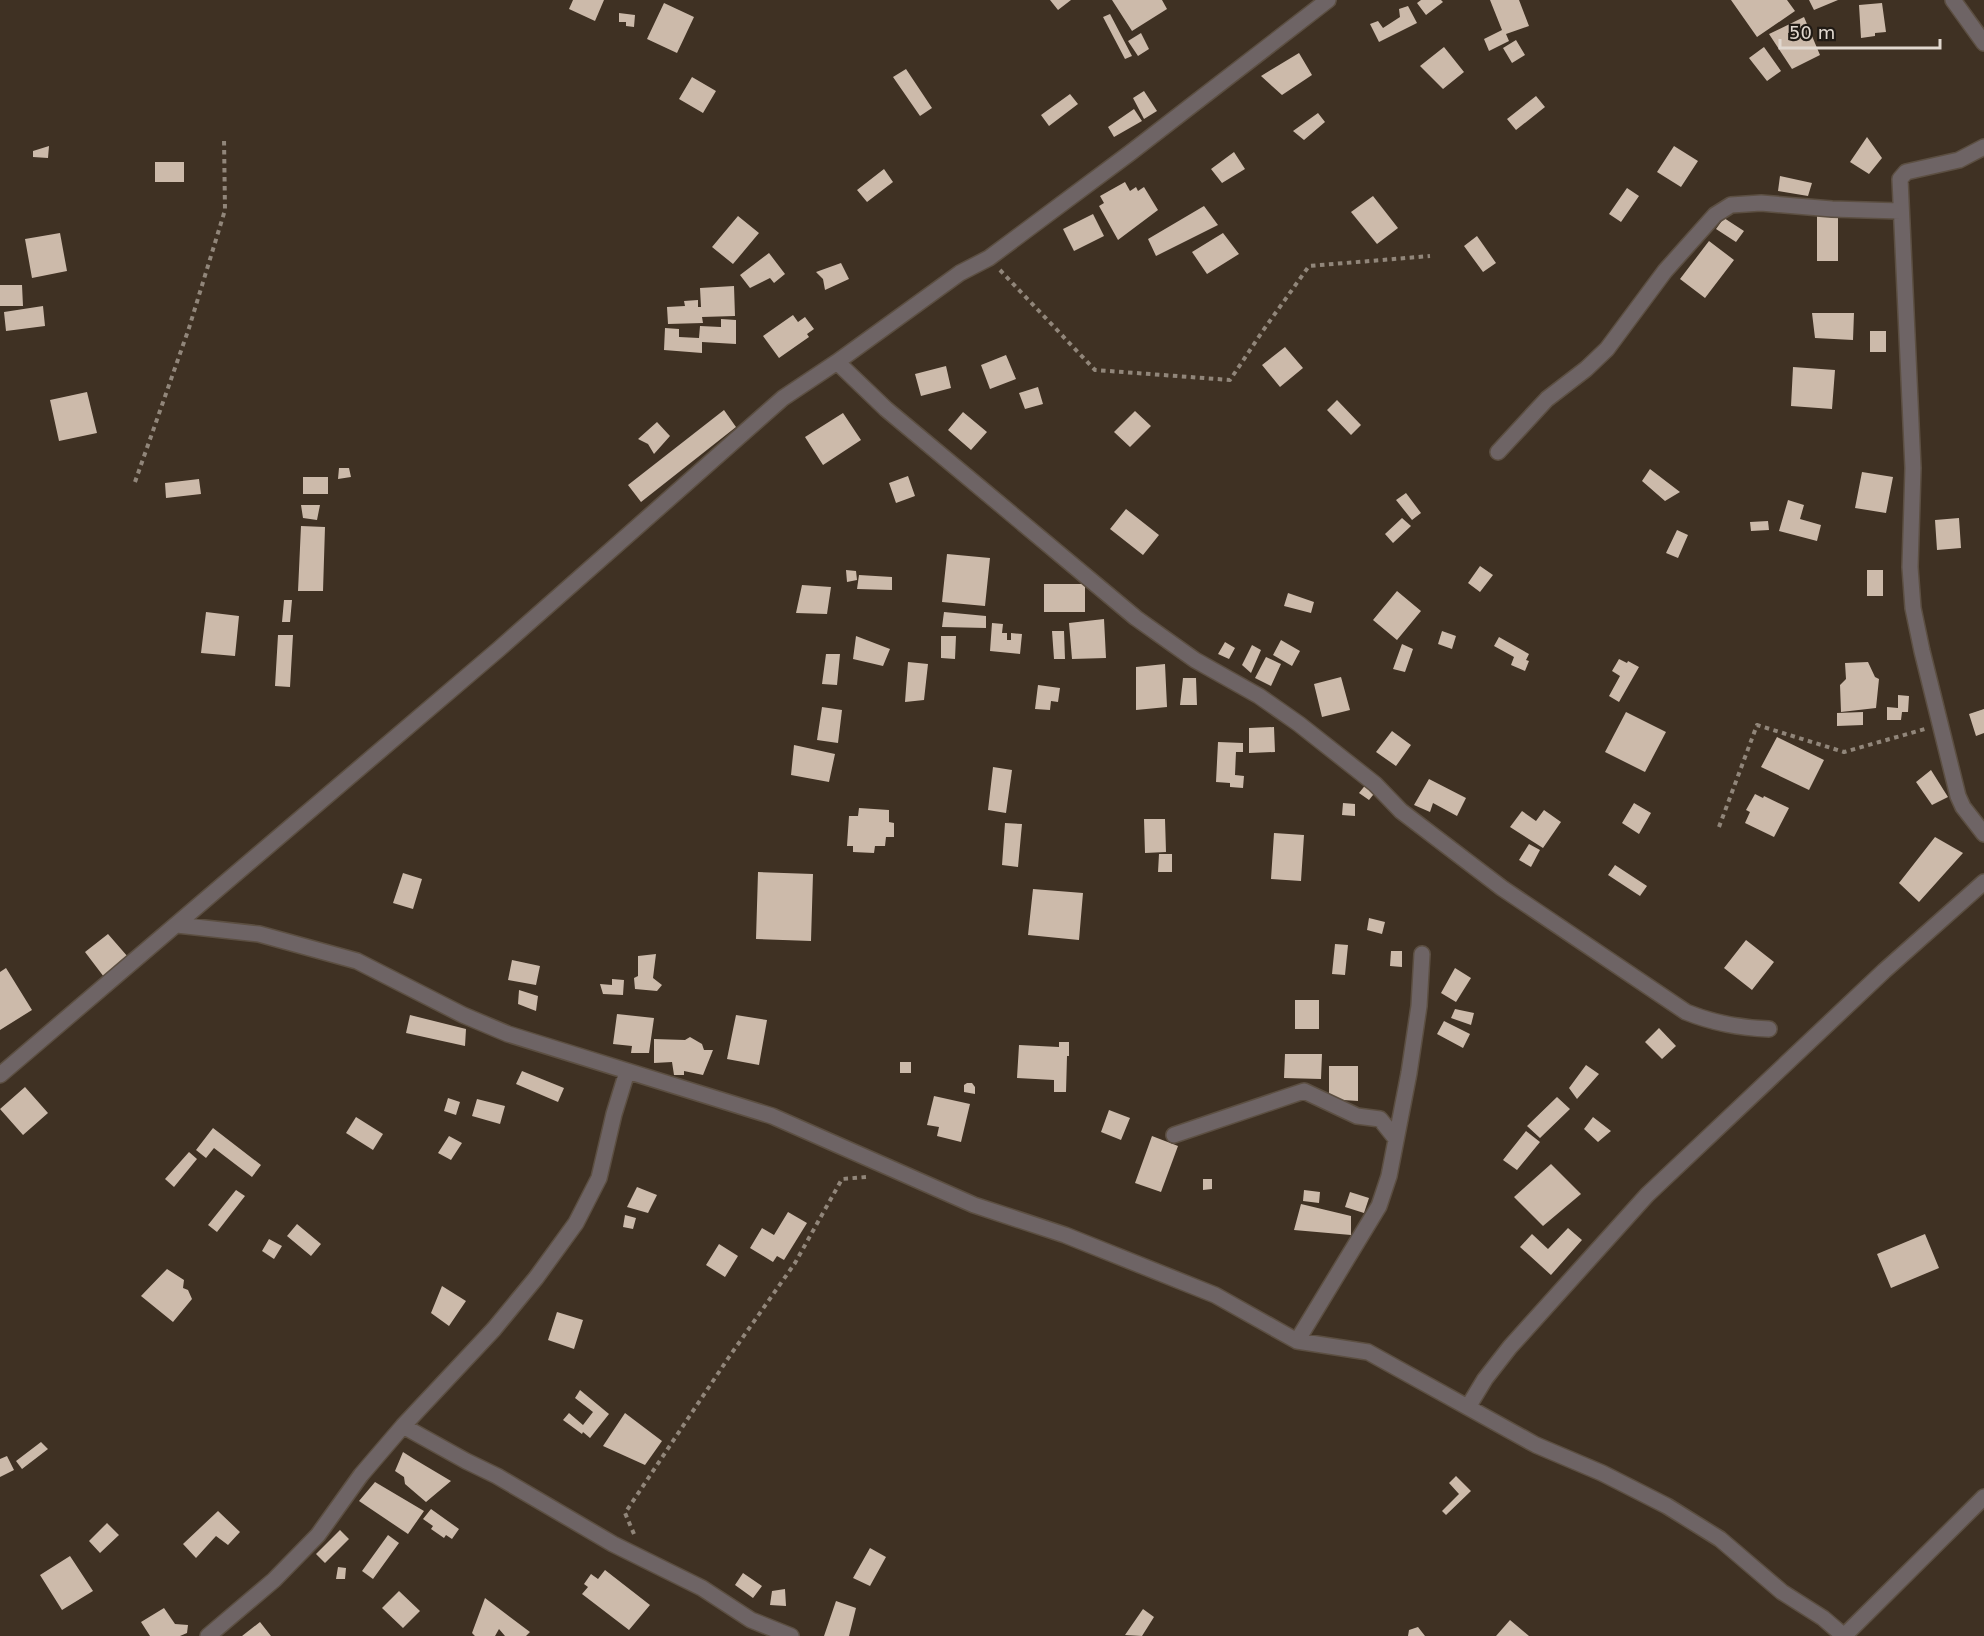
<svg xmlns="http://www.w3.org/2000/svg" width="1984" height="1636" font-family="'DejaVu Sans',sans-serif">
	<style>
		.building { fill: #ccbaaa }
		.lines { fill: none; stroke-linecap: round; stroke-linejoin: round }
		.minor-casing { stroke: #5c4f42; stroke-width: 18 }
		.path { stroke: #91867a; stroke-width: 4; stroke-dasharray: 4.5 4.5; stroke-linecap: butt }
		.minor { stroke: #6e6465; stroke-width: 15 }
	</style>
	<rect width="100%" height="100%" fill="#3f3123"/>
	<!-- building -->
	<path class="building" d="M573 0H604L595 21 569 9Z
		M1050 0H1071L1058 10Z
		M1112 0H1162L1167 9 1132 31Z
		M1421 0H1441L1443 2 1426 15 1417 3Z
		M1490 0H1519L1529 26 1506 34 1509 41 1489 51 1484 39 1502 30Z
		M1731 0H1787L1795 11 1757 37Z
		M1809 0H1838L1814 10Z
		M664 3 694 17 677 53 647 39Z
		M1882 3 1886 32 1875 33V36L1861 38 1859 5Z
		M1408 6 1417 23 1379 42 1370 24 1378 21 1383 28 1400 17 1399 9Z
		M619 13 635 15 634 27 626 26V22H619Z
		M1110 14 1132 56 1125 59 1103 17Z
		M1804 17 1820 55 1792 69 1769 34Z
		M1141 33 1149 49 1138 56 1128 41Z
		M1516 40 1525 55 1512 63 1503 48Z
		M1444 47 1464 72 1443 89 1420 66Z
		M1764 47 1781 71 1767 81 1749 58Z
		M1299 53 1312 75 1282 95 1261 76Z
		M906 69 932 108 920 116 893 77Z
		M692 77 716 91 703 113 679 99Z
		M1144 91 1157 111 1144 119 1133 98Z
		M1070 94 1078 104 1049 126 1041 115Z
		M1536 96 1545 107 1516 130 1507 119Z
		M1134 109 1142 121 1114 137 1108 127Z
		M1318 113 1325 122 1304 140 1293 131Z
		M1867 137 1882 158 1869 174 1850 162Z
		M49 146 48 158 33 157V151Z
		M1674 146 1698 161 1681 187 1657 172Z
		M1234 152 1245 169 1222 183 1211 169Z
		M155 162H184V182H155Z
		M884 169 893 182 867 202 857 190Z
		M1780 176 1812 183 1808 196 1778 191Z
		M1125 182 1130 191 1136 187 1138 191 1144 187 1158 210 1118 240 1099 206 1104 203 1100 196Z
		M1627 188 1639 196 1621 222 1609 214Z
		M1373 196 1398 228 1377 244 1351 212Z
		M1204 206 1218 225 1156 256 1148 239Z
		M1093 214 1104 236 1074 251 1063 229Z
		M738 216 759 233 733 264 712 247Z
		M1817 216H1838V261H1817Z
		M1724 218 1744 231 1736 242 1716 229Z
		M60 233 67 271 32 278 25 239Z
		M1223 233 1239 254 1207 274 1192 252Z
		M1477 236 1496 263 1483 272 1464 246Z
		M1709 241 1734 260 1705 298 1680 279Z
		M769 253 785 274 774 283 770 278 750 288 740 275Z
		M841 263 849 279 825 290 823 279 816 272Z
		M0 285H22L23 306H0Z
		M734 286 735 316 702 317 703 323 668 324 667 307 685 306 684 301 698 300V307H701L700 288Z
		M43 306 45 326 6 331 4 312Z
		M1812 313H1854L1853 340 1815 338Z
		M793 315 798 322 805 317 814 329 807 334 809 337 779 358 763 336Z
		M721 319 736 320V344L702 342V353L664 350 665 328 679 329V337L699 338 700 326 721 327Z
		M1870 331H1886V352H1870Z
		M1285 347 1303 368 1280 387 1262 365Z
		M1006 355 1016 379 990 389 981 365Z
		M946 366 951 388 921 396 915 374Z
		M1793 367 1835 370 1832 409 1791 406Z
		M1038 387 1043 404 1025 409 1019 393Z
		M87 392 97 433 59 441 50 400Z
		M1337 400 1361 425 1351 435 1327 410Z
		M724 410 736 427 641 502 628 485Z
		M1135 411 1151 426 1130 447 1114 432Z
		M963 412 987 432 971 450 948 430Z
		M843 413 861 440 823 465 805 437Z
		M657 422 670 436 654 454 648 444 638 439Z
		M339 468H349L351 477 338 479Z
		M1650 469 1680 492 1665 501 1642 481Z
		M1862 472 1893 477 1886 513 1855 508Z
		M908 476 915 496 896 503 889 483Z
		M303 477H328V494H303Z
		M199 479 201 494 166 498 165 483Z
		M1406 493 1421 513 1412 520 1396 500Z
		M1788 500 1804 505 1800 519 1821 525 1817 541 1779 531Z
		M301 505H320L317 520 303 518Z
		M1126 509 1159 535 1143 555 1110 529Z
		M1402 518 1411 526 1393 543 1385 534Z
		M1959 518 1961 548 1937 550 1935 520Z
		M1768 521 1769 530 1751 531 1750 522Z
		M301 526 325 527 323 591H298Z
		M1677 530 1688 535 1678 558 1666 553Z
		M947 554 990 558 985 606 942 602Z
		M1480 566 1493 575 1480 592 1468 583Z
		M846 570 856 571 857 580 847 582Z
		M1867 570H1883V596H1867Z
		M859 575 892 577V590L857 589Z
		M1044 584H1085V612H1044Z
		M802 585 831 587 827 614 796 613Z
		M1397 591 1421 611 1397 640 1373 620Z
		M1288 593 1314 602 1311 613 1284 606Z
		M284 600H292L290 622H282Z
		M206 612 239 616 235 656 201 653Z
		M944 612 986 616V628L942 627Z
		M1104 619 1106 658 1072 659 1069 623Z
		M992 623 1003 624 1002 633H1007V640H1011V633L1022 634 1020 654 990 651Z
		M1052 631H1064L1065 659H1054Z
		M1442 631 1456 636 1452 649 1438 644Z
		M278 635H293L290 687 275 686Z
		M856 636 890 649 883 666 853 659Z
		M941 636H956L955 659 941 658Z
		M1499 637 1529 654 1526 660 1529 661 1525 671 1511 665 1514 657 1494 646Z
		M1281 640 1300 651 1292 666 1273 655Z
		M1225 642 1235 648 1229 659 1218 654Z
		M1402 644 1413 649 1405 672 1393 669Z
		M1252 645 1261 650 1251 673 1242 665Z
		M826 654H840L837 685 822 684Z
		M1266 657 1281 664 1271 686 1255 678Z
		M1619 659 1627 663 1628 661 1639 667 1619 702 1609 696 1620 676 1612 671Z
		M908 662 928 664 924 700 905 702Z
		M1868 662 1875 677 1879 679 1876 708 1841 712 1840 685 1846 679 1845 663Z
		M1165 664 1167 707 1136 710V667Z
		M1341 677 1350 710 1322 717 1314 684Z
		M1183 678H1196L1197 705H1180Z
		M1038 685 1060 688 1058 702 1051 701 1050 710 1035 709Z
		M1898 695 1909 696 1908 712H1902L1901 720H1887V707L1898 708Z
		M822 707 842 710 838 743 817 740Z
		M1984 709V733L1976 736 1969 714Z
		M1626 712 1666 732 1645 772 1605 752Z
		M1863 712V725L1837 726V713Z
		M1274 727 1275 752 1249 753V728Z
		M1392 731 1411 745 1396 766 1376 752Z
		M1777 737 1824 760 1809 790 1761 767Z
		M1218 742 1243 743V752H1236L1235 775 1244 776 1243 788 1230 787V783L1216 782Z
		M794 745 835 754 829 782 791 775Z
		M993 767 1012 770 1006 813 988 810Z
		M1931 770 1948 797 1932 805 1916 782Z
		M1429 779 1466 798 1457 816 1433 803 1430 812 1414 805Z
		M1367 783 1377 790 1369 800 1359 793Z
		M1755 794 1763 798 1764 796 1789 808 1774 837 1745 823 1750 812 1746 810Z
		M1343 803 1355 804V816L1342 815Z
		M1634 803 1651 813 1639 834 1622 823Z
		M859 808 889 810V822L894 823V837H886L885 846H875L874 853 853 852V846H847L849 816H858Z
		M1544 810 1561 822 1543 848 1510 827 1522 811 1536 821Z
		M1144 819H1165L1166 852 1145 853Z
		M1005 823 1022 824 1018 867 1002 865Z
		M1274 833 1304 835 1301 881 1271 879Z
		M1935 837 1963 853 1919 902 1899 883Z
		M1529 844 1540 850 1531 867 1519 860Z
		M1159 854H1172V872H1158Z
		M1615 865 1647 886 1640 896 1608 875Z
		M758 872 813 874 811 941 756 939Z
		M403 873 422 879 413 909 393 903Z
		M1033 889 1083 893 1079 940 1028 935Z
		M1369 918 1385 922 1382 934 1367 930Z
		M108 934 128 957 104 977 85 952Z
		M1746 940 1774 962 1752 990 1724 968Z
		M1335 944 1348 945 1345 975 1332 974Z
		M1391 951H1402V967L1390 966Z
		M656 954 653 978 662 985 657 991 635 989 634 978 638 976V956Z
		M512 960 540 966 536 985 508 980Z
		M6 968 32 1010 0 1030V972Z
		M1455 968 1471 978 1456 1002 1441 993Z
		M612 979 624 980 623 995 603 994 600 984 612 985Z
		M519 990 538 996 536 1011 518 1004Z
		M1295 1000H1319V1029H1295Z
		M1455 1009 1474 1013 1471 1025 1451 1018Z
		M617 1014 654 1018 649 1053H631L632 1046 613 1044Z
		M410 1015 466 1029 465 1046 406 1033Z
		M736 1015 767 1020 759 1065 727 1059Z
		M1444 1021 1470 1034 1463 1048 1437 1034Z
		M1659 1028 1676 1046 1662 1059 1645 1042Z
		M690 1037 702 1044 704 1050H713L703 1075 684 1071V1075H674L672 1062 654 1063V1039L685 1040Z
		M1059 1042H1069V1056H1067L1066 1092H1054V1080L1017 1078 1019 1045 1059 1047Z
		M1285 1054H1322L1321 1079 1284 1078Z
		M900 1062H911V1073H900Z
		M1586 1065 1599 1074 1577 1099 1569 1088Z
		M1329 1066H1358V1101L1329 1099Z
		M522 1071 564 1088 558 1102 516 1084Z
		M967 1083H972L975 1087V1094L964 1092V1085Z
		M25 1087 48 1113 23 1135 0 1109Z
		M934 1096 970 1104 961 1142 937 1136 939 1127 927 1125Z
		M1557 1097 1570 1109 1540 1138 1527 1126Z
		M448 1098 460 1102 456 1115 444 1111Z
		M477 1099 505 1106 500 1124 472 1116Z
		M1109 1110 1130 1118 1121 1140 1101 1132Z
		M356 1117 383 1134 373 1150 346 1133Z
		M1593 1117 1611 1131 1598 1142 1584 1129Z
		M213 1128 261 1165 252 1177 214 1148 206 1158 196 1150Z
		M1526 1131 1540 1142 1517 1170 1503 1160Z
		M449 1136 462 1143 451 1160 438 1153Z
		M1152 1136 1178 1146 1161 1192 1135 1183Z
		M189 1152 197 1159 174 1187 165 1179Z
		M1551 1164 1581 1194 1543 1226 1514 1197Z
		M1203 1179H1212V1189L1203 1190Z
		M637 1187 657 1195 648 1213 627 1207Z
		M236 1190 245 1196 217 1232 208 1225Z
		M1304 1190 1320 1192 1319 1203 1303 1201Z
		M1350 1192 1369 1198 1364 1213 1345 1207Z
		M1301 1204 1351 1216V1235L1294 1230Z
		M788 1212 807 1223 784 1260 777 1256 773 1262 750 1248 762 1228 774 1235Z
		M625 1215 636 1218 633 1229 623 1227Z
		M297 1224 321 1244 311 1256 287 1236Z
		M1568 1228 1582 1240 1551 1275 1520 1247 1532 1234 1548 1249Z
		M1925 1234 1939 1268 1891 1288 1877 1254Z
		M269 1239 282 1246 274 1259 262 1251Z
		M719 1244 738 1256 725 1277 706 1265Z
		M167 1269 184 1280 183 1288 188 1290 192 1299 173 1322 141 1296Z
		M442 1286 466 1301 449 1326 431 1313Z
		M557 1312 583 1320 574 1349 548 1340Z
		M580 1390 609 1414 590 1438 583 1432 582 1434 563 1420 569 1413 583 1425 593 1412 575 1398Z
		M625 1413 662 1441 645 1465 603 1446Z
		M41 1442 48 1449 22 1469 16 1461Z
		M403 1452 414 1459 451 1481 426 1502 405 1484 404 1477 395 1471Z
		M7 1456 14 1470 0 1477V1459Z
		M1456 1476 1471 1491 1446 1515 1442 1511 1459 1494 1449 1483Z
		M375 1482 424 1511 408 1534 359 1501Z
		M431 1509 459 1529 452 1539 446 1535 444 1538 431 1529 433 1526 423 1519Z
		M218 1511 240 1532 228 1545 216 1536 196 1558 183 1544Z
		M107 1523 119 1535 100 1553 89 1541Z
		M340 1530 349 1539 325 1563 316 1554Z
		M388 1535 399 1543 373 1579 362 1571Z
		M870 1548 886 1557 870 1586 853 1578Z
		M70 1556 93 1591 62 1610 40 1575Z
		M338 1567 346 1568 345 1579H336Z
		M605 1570 650 1605 629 1630 582 1594 588 1587 584 1584 591 1574 598 1579Z
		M743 1573 762 1586 753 1598 735 1585Z
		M785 1589 786 1606 770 1605 772 1591Z
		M399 1591 420 1611 403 1628 382 1608Z
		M485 1598 530 1632 526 1636H505L499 1629 495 1636H475L472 1633Z
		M836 1601 856 1608 849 1636H824Z
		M164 1608 175 1624 188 1625 187 1633 180 1636H150L141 1622Z
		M1143 1609 1154 1617 1142 1636 1125 1635Z
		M1510 1620 1529 1636H1496Z
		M260 1622 271 1636H242Z
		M1418 1627 1425 1636H1408L1409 1630Z"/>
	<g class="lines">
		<!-- minor casing -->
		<g class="minor-casing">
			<path id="minor" d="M1953 0 1984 43
				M1984 147 1959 160 1906 172 1900 179 1913 468 1910 567 1913 608 1922 651 1958 796 1963 807 1984 834
				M837 362 886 409 1136 618 1195 660 1259 696 1299 724 1375 784 1401 811 1502 888 1686 1012C1713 1023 1740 1028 1769 1029
				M1498 452 1547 399 1586 369 1607 349 1665 271 1715 215 1731 205 1761 203 1832 209 1900 211
				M177 925 259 934 357 961 463 1015 508 1034 772 1116 974 1205 1065 1235 1215 1295 1297 1341 1368 1352 1536 1445 1602 1473 1667 1506 1720 1539 1782 1592 1823 1618 1844 1636
				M0 1075 499 649 783 398 837 362 960 273 989 258 1130 153 1328 0
				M1174 1135 1304 1091 1357 1116 1380 1119 1396 1139
				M1297 1341 1379 1206 1389 1176 1409 1073 1419 1006 1422 954
				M1468 1407 1485 1379 1510 1347 1647 1195 1884 971 1984 882
				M403 1426 466 1461 497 1476 613 1544 702 1588 751 1620 791 1636
				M208 1636 274 1580 318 1535 361 1475 403 1426 494 1329 536 1278 576 1223 599 1178 614 1114 627 1072
				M1844 1636 1984 1497"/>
		</g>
		<!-- path -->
		<path class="path" d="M1000 270 1095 370 1230 380 1262 332 1309 266 1430 256
			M135 482 189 328 225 210 224 138
			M1719 827 1757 725 1844 752 1925 729
			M634 1534 625 1513 729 1357 795 1263 842 1179 866 1177"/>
		<!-- minor -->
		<use href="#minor" class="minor"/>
	</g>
	<!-- scale -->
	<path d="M1780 39v9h160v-9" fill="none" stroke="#e1d8cf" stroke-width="3"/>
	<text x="1789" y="39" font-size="18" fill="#e1d8cf" stroke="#201a14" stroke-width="4.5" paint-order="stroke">50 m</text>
</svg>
